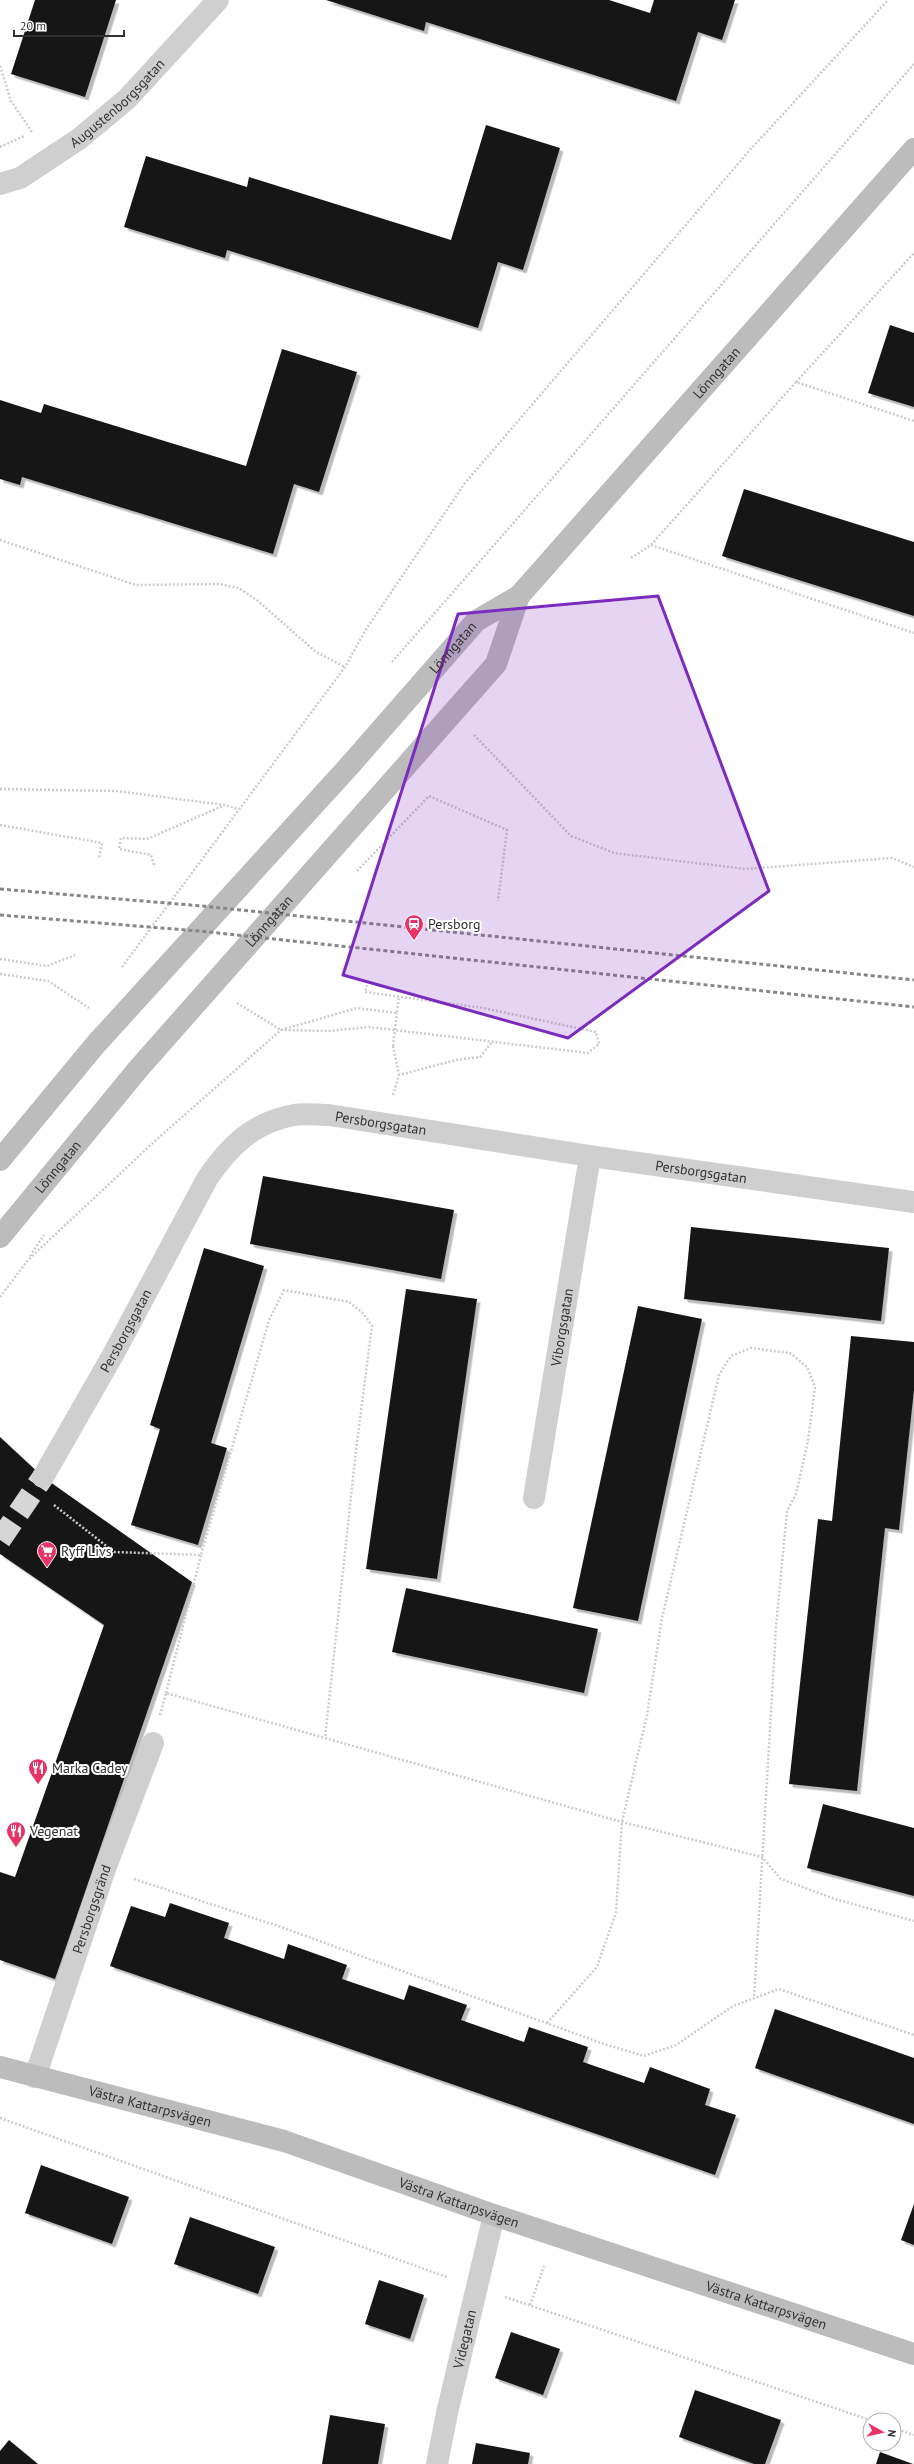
<svg xmlns="http://www.w3.org/2000/svg" width="914" height="2464" font-family="'PT Sans',sans-serif">
	<style>
		.building { fill: #191919; filter: url(#shadow) }
		.lines { fill: none; stroke-linecap: round; stroke-linejoin: round }
		.street-tunnel { stroke: #d6d6d6; stroke-width: 22; stroke-dasharray: 22 11; stroke-linecap: butt }
		.path { stroke: #ccc; stroke-width: 2.5; stroke-dasharray: 2 2; stroke-linecap: butt }
		.street { stroke: #cfcfcf; stroke-width: 22 }
		.secondary { stroke: #bcbcbc; stroke-width: 22 }
		.rail { stroke: #878787; stroke-width: 3; stroke-dasharray: 4 3; stroke-linecap: butt }
		.path-bridge { stroke: #ccc; stroke-width: 2.5; stroke-dasharray: 2 2; stroke-linecap: butt }
		.marked { fill: #7b2cbf; fill-opacity: 0.2; stroke: #7b2cbf; stroke-width: 3; stroke-linejoin: round }
		.labels { text-anchor: middle; stroke-width: 4; stroke-linejoin: round; paint-order: stroke }
		.street-label { font-size: 14px; fill: #323232; stroke: #fff }
		.poi-label { font-size: 14px; fill: #323232; stroke: #fff; text-anchor: start }
	</style>
	<defs>
		<filter id="shadow"><feDropShadow dx="3.5" dy="3.5" stdDeviation="0" flood-color="#0004"/></filter>
	</defs>
	<rect width="100%" height="100%" fill="#fff"/>
	<!-- building -->
	<path class="building" d="M35 0H116L85 97 11 74Z
		M326 0H609L650 13 654 0H735L722 40 698 32 676 101 426 22 424 31Z
		M486 125 560 148 523 270 498 262 478 328 227 250 225 258 124 227 146 156 247 187 249 177 451 240Z
		M890 325 914 333V407L868 393Z
		M282 349 357 372 319 492 294 484 273 554 22 477 20 485 0 479V400L41 413 44 404 246 466Z
		M744 489 914 542V616L722 556Z
		M263 1176 454 1210 441 1279 250 1244Z
		M691 1227 889 1248 881 1321 684 1299Z
		M204 1248 264 1266 211 1443 227 1448 198 1545 131 1525 160 1429 150 1425Z
		M406 1289 477 1299 437 1579 366 1569Z
		M638 1306 702 1319 638 1621 573 1608Z
		M851 1336 914 1342V1390L899 1530 885 1528 857 1791 789 1784 818 1519 832 1521Z
		M0 1437 43 1477 192 1582 55 1979 0 1960V1872L15 1877 104 1625 0 1554Z
		M406 1588 598 1629 584 1693 392 1652Z
		M823 1804 914 1828V1896L807 1868Z
		M170 1903 229 1923 224 1938 284 1959 288 1944 347 1965 342 1979 404 2000 409 1985 467 2005 461 2020 524 2042 529 2027 588 2047 583 2062 644 2083 650 2067 710 2089 705 2105 736 2115 715 2175 110 1966 131 1906 165 1917Z
		M775 2009 914 2058V2124L755 2068Z
		M41 2165 129 2197 112 2244 25 2213Z
		M914 2204V2245L901 2240Z
		M190 2217 275 2247 258 2294 174 2264Z
		M379 2280 424 2295 410 2339 365 2324Z
		M511 2332 560 2349 543 2395 495 2378Z
		M695 2390 781 2420 765 2464H754L679 2437Z
		M330 2415 385 2424 378 2464H322Z
		M9 2440 38 2464H0V2451Z
		M476 2443 530 2453 528 2464H472Z
		M880 2452 913 2464H876Z"/>
	<g class="lines">
		<!-- street-tunnel -->
		<path class="street-tunnel" d="M0 1540 43 1477"/>
		<!-- path -->
		<path class="path" d="M0 66 11 101 32 132
			M0 147 24 136
			M796 382 914 253
			M0 540 136 585 219 584 239 588 258 601 316 652 345 667
			M651 545 914 633
			M631 558 651 545 796 382 914 421
			M392 662 914 64
			M474 735 571 836 614 853 745 869 892 858 914 867
			M0 789 116 791 225 805 238 809
			M0 825 102 843 99 859
			M154 865 151 855 119 849 121 838 147 839 225 805
			M357 871 429 796 507 830 498 901
			M0 959 47 966 75 955
			M122 967 345 667 365 631 465 483 749 151 888 0
			M0 974 48 981 89 1008
			M237 1003 281 1030 357 1008 397 1013 399 996
			M393 1046 399 1075
			M393 1095 399 1075 456 1060 480 1057 492 1042
			M30 1256 44 1235
			M0 1297 28 1260 156 1140 281 1030 329 1031 369 1027 588 1053 599 1044 596 1032 483 1008 365 992 367 985
			M54 1505 114 1552 201 1555 269 1320 284 1290 349 1302 364 1314 372 1326 356 1450 325 1738 622 1822 762 1857 781 1879 835 1899 914 1921
			M166 1693 201 1555
			M160 1715 166 1693 325 1738
			M134 1879 278 1926 604 2044 644 2056 676 2045 733 2006 779 1989 914 2035
			M547 2023 597 1967 616 1912 622 1822 647 1715 662 1618 719 1375 731 1356 751 1348 790 1353 807 1367 815 1387 808 1441 796 1494 787 1511 776 1627 754 1998
			M0 2118 447 2277
			M505 2297 870 2420
			M530 2305 544 2266
			M894 2428 914 2435"/>
		<!-- street -->
		<g class="street">
			<path id="s1" d="M0 184 20 178 79 139 127 99 218 0"/>
			<path id="s2" d="M43 1477 114 1353 207 1179C229 1146 254 1122 294 1115 305 1113 318 1115 329 1115L590 1156 914 1202"/>
			<path id="s3" d="M534 1498 590 1156"/>
			<path id="s4" d="M35 2077 105 1869 153 1743"/>
			<path id="s5" d="M437 2464 447 2413 494 2215"/>
		</g>
		<!-- secondary -->
		<g class="secondary">
			<path id="s6" d="M0 1160 96 1044 351 764 476 621 519 596 914 149"/>
			<path id="s7" d="M0 1237 139 1068 496 664 519 596"/>
			<path id="s8" d="M0 2067 284 2141 494 2215 914 2354"/>
		</g>
		<!-- rail -->
		<path class="rail" d="M0 889 202 906 914 980
			M0 915 199 931 914 1007"/>
		<!-- path-bridge -->
		<path class="path-bridge" d="M393 1046 397 1013"/>
	</g>
	<!-- marked area -->
	<path class="marked" d="M658 596 769 891 568 1038 343 975 458 614Z"/>
	<!-- icons -->
	<defs>
		<g id="station-pin" transform="scale(1)"><path d="M0 17L-7.5 6A9.5 9.5 0 1 1 7.5 6Z" fill="#e83465" stroke="#fff"/><path d="M-3-6H3Q5-6 5-4V2Q5 4 3 4L4.5 6H3L1.5 4h-3L-3 6H-4.5L-3 4Q-5 4-5 2V-4Q-5-6-3-6ZM-3.5-4v3h7v-3ZM-3.5 1v1.5H-2V1ZM2 1v1.5H3.5V1Z" fill="#fff"/></g>
		<g id="supermarket-pin" transform="scale(1)"><path d="M0 17L-7.5 6A9.5 9.5 0 1 1 7.5 6Z" fill="#e83465" stroke="#fff"/><path d="M-6-5.5h2.5l.6 2H6L4.5 2H-2.5L-4.4-4H-6ZM-1.5 3.2a1.3 1.3 0 1 0 .1 0ZM3 3.2a1.3 1.3 0 1 0 .1 0Z" fill="#fff"/></g>
		<g id="restaurant-pin" transform="scale(1)"><path d="M0 17L-7.5 6A9.5 9.5 0 1 1 7.5 6Z" fill="#e83465" stroke="#fff"/><path d="M-5-6h1v4h1v-4h1v4h1v-4h1v5L-1.5 .5V6h-2V.5L-5-1ZM5-6V6H3V1.5H1.5Q1.5-4 5-6Z" fill="#fff"/></g>
	</defs>
	<g fill-rule="evenodd">
		<use href="#station-pin" x="414" y="924"/>
		<use href="#supermarket-pin" x="47" y="1551"/>
		<use href="#restaurant-pin" x="38" y="1768"/>
		<use href="#restaurant-pin" x="16" y="1831"/>
	</g>
	<g class="labels">
		<!-- street labels -->
		<g class="street-label">
			<text dy="5" stroke="none"><textPath href="#s1" startOffset="144">Augustenborgsgatan</textPath></text>
			<text dy="5" stroke="none"><textPath href="#s6" startOffset="1067">Lönngatan</textPath></text>
			<text dy="5" stroke="none"><textPath href="#s6" startOffset="684">Lönngatan</textPath></text>
			<text dy="5" stroke="none"><textPath href="#s7" startOffset="415">Lönngatan</textPath></text>
			<text dy="5" stroke="none"><textPath href="#s2" startOffset="539">Persborgsgatan</textPath></text>
			<text dy="5" stroke="none"><textPath href="#s7" startOffset="91">Lönngatan</textPath></text>
			<text dy="5" stroke="none"><textPath href="#s2" startOffset="863">Persborgsgatan</textPath></text>
			<text dy="5" stroke="none"><textPath href="#s3" startOffset="173">Viborgsgatan</textPath></text>
			<text dy="5" stroke="none"><textPath href="#s2" startOffset="168">Persborgsgatan</textPath></text>
			<text dy="5" stroke="none"><textPath href="#s4" startOffset="177">Persborgsgränd</textPath></text>
			<text dy="5" stroke="none"><textPath href="#s8" startOffset="155">Västra Kattarpsvägen</textPath></text>
			<text dy="5" stroke="none"><textPath href="#s8" startOffset="479">Västra Kattarpsvägen</textPath></text>
			<text dy="5" stroke="none"><textPath href="#s8" startOffset="803">Västra Kattarpsvägen</textPath></text>
			<text dy="5" stroke="none"><textPath href="#s5" startOffset="128">Videgatan</textPath></text>
		</g>
		<!-- poi labels -->
		<g class="poi-label">
			<text x="428" y="929">Persborg</text>
			<text x="61" y="1556">Ryff Livs</text>
			<text x="52" y="1773">Marka Cadey</text>
			<text x="30" y="1836">Vegenat</text>
		</g>
	</g>
	<!-- north arrow -->
	<g transform="translate(882 2432) rotate(98)"><circle r="19" fill="#ffffff" stroke="#adadad"/>
	<path d="M0-3L7 15L0 10L-7 15Z" fill="#e83465"/>
	<text y="-6" font-size="11" font-weight="bold" text-anchor="middle" fill="#323232">N</text>
	</g>
	<!-- scale -->
	<path d="M14 30v6h110v-6" fill="none" stroke="#323232" stroke-width="2"/>
	<text x="20" y="30" font-size="12" fill="#323232" stroke="#ffffff" stroke-width="3" paint-order="stroke">20 m</text>
</svg>
